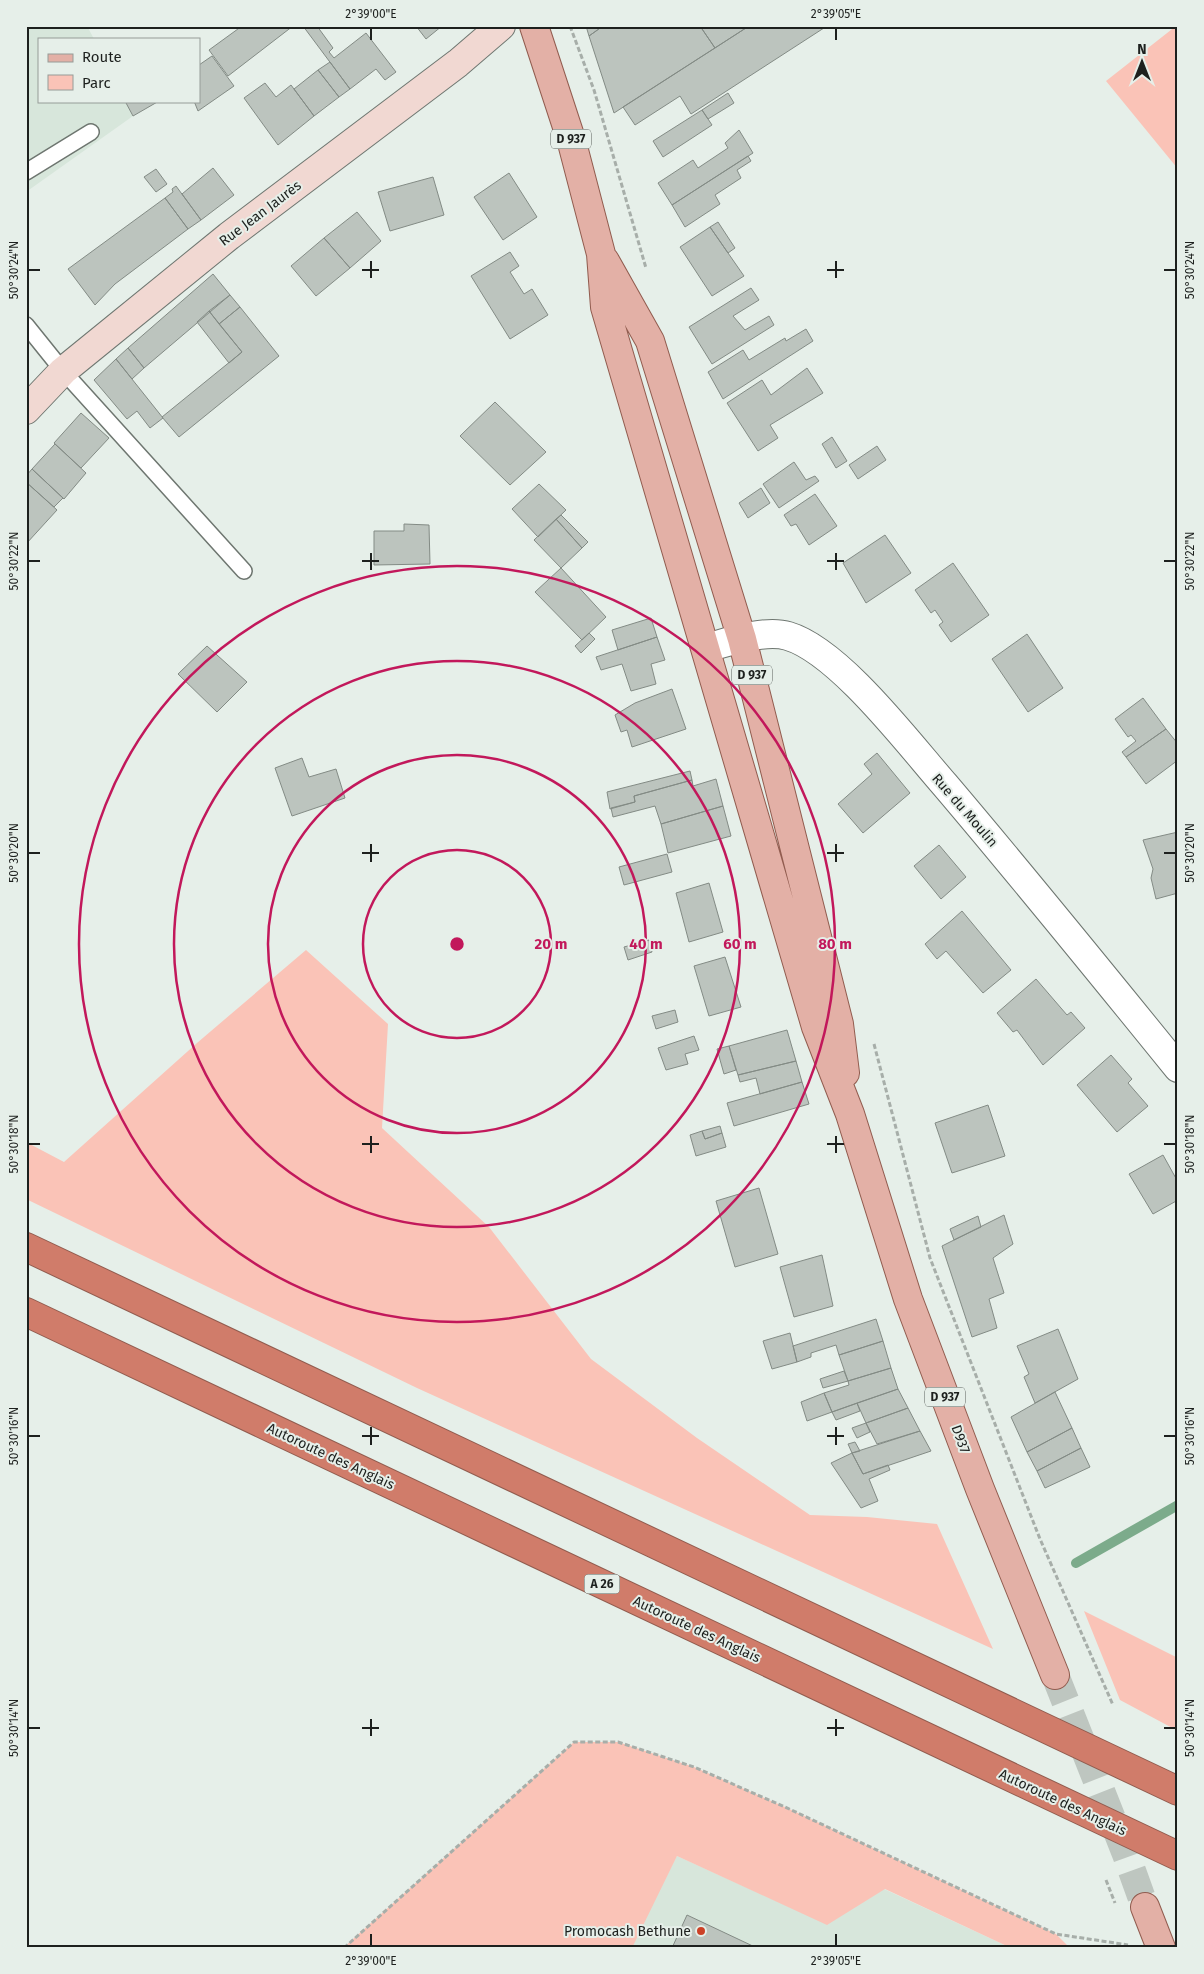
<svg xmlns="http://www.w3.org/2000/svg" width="1204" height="1974" font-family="'Fira Sans',sans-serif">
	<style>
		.built { fill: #d7e6db }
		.green { fill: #fac3b7 }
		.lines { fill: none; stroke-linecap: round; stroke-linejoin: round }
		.stream { stroke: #7cab8b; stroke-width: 10 }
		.building { fill: #bcc4be; stroke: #838b85 }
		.primary-tunnel { stroke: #bec6c0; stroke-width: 28; stroke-dasharray: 28 14; stroke-linecap: butt }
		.lane-casing { stroke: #6e7670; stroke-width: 18 }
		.street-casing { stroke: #6e7670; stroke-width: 30 }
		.secondary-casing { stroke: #6e7670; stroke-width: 30 }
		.primary-casing { stroke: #915c4f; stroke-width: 30 }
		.highway-casing { stroke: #915c4f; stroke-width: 30 }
		.path { stroke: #a7aea9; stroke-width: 3; stroke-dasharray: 5 2.5; stroke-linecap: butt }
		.lane { stroke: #fff; stroke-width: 15 }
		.street { stroke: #fff; stroke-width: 28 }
		.secondary { stroke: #f1d8d2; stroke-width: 28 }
		.primary { stroke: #e3b0a6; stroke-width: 28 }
		.highway { stroke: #d07c6a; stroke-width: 28 }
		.ticks { fill: none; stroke: #1d201e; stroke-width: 2 }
		.ring { fill: none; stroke: #c2185b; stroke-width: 2.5 }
		.poi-dot { fill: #cc4127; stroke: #e6efe9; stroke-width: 2 }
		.labels { text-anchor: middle; stroke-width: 4; stroke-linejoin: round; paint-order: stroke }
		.shield { fill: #e6efe9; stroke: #595e5b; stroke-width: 1 }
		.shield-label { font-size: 12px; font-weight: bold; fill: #1d201e }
		.street-label { font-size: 14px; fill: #1d201e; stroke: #e6efe9 }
		.poi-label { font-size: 14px; fill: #1d201e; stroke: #e6efe9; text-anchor: end }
		.centre { fill: #c2185b; stroke: #e6efe9; stroke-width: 2.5 }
		.ring-label { font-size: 15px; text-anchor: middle; font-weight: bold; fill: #c2185b; stroke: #e6efe9; stroke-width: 4; stroke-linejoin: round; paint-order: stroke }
		.neatline { fill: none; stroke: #1d201e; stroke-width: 2 }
		.ticks-label { font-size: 12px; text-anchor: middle; fill: #1d201e }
	</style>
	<rect width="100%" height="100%" fill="#e6efe9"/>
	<!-- built -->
	<path class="built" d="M26 26H87L94 39H39V101H125L133 116 26 192Z
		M677 1856 827 1924 884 1889 1011 1948H630Z"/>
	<!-- green -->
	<path class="green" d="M1176 26H1178V169L1106 81Z
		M306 950 388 1024 382 1128 489 1227 591 1359 697 1438 810 1515 867 1517 937 1524 993 1649 417 1388 26 1199V1142L64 1162 197 1043Z
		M1084 1611 1178 1658V1731L1120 1700Z
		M574 1742H618L694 1767 785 1807 1056 1934 1070 1948H1011L885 1889 827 1925 677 1856 632 1948H343Z"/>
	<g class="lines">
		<!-- stream -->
		<path class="stream" d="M1076 1563 1178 1505"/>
	</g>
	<!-- building -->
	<path class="building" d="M242 26H293L228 76 209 50Z
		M303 26H317L333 48 329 52 334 58 366 33 396 72 385 80 376 69 350 89Z
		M416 26H442L426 39Z
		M586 26H603L589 36Z
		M603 26H700L715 48 614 113 589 36Z
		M700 26H749L715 48Z
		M749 26H827L691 114 680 96 635 125 623 107Z
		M212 56 234 86 198 111 194 101H199V65Z
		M330 62 350 89 339 97 318 70Z
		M318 70 339 97 314 116 294 89Z
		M265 83 276 97 291 85 314 116 278 145 244 98Z
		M728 93 734 103 708 119 702 110Z
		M125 101H159L133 116Z
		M702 110 712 125 663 157 653 141Z
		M739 130 753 153 672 205 658 183 693 160 698 168 728 148 725 143Z
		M748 156 751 161 737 170 741 178 715 195 720 204 685 227 672 205Z
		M213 168 234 195 201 220 182 194Z
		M156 169 167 184 156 192 144 177Z
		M509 173 537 217 503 240 474 197Z
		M433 177 444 215 390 231 378 192Z
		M176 186 201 220 188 229 165 198 173 192 172 189Z
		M165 198 188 229 115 284 95 305 68 269Z
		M357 212 381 241 350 268 324 238Z
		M718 222 735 248 728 253 710 227Z
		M710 227 744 276 712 296 680 247Z
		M324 238 350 268 316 296 291 266Z
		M510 252 519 266 510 272 524 294 532 289 548 315 510 339 471 276Z
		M213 274 230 295 144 368 128 348Z
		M751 288 759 300 733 316 745 330 769 316 774 325 712 364 689 327Z
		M230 295 240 307 219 324 209 311Z
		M240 307 279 356 179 437 162 417 242 352 219 324Z
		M209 311 242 352 229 363 197 322Z
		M806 329 813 341 723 399 708 372 743 350 749 360 785 338 786 341Z
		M128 348 144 368 132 379 116 359Z
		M116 359 163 418 150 428 137 411 127 419 94 380Z
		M807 368 823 393 770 425 778 438 758 451 727 403 762 380 771 395Z
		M495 402 546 452 510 485 460 436Z
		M81 413 109 438 81 468 54 443Z
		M832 437 847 461 836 468 822 444Z
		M55 444 86 473 64 499 32 469Z
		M877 446 886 460 858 479 849 465Z
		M794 462 806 480 815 476 819 481 779 508 763 484Z
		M32 469 63 498 54 507 26 482V476Z
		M26 482 57 510 26 544Z
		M539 484 566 510 538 537 512 509Z
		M761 488 770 503 748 518 739 503Z
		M815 494 837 526 809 545 796 524 791 526 784 515Z
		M561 515 588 542 582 548 556 519Z
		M556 519 582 548 561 568 534 540Z
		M404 524 429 525 430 564 374 565V531H404Z
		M885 535 911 573 866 603 843 563Z
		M953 563 989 615 951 642 939 625 943 622 935 610 931 613 915 590Z
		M561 568 606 617 582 640 535 592Z
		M651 618 657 637 618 650 612 630Z
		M589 633 595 639 581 653 575 646Z
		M1027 634 1063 688 1028 712 992 659Z
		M657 637 665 660 651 664 656 684 631 691 622 664 601 670 596 657Z
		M207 646 247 682 217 712 178 674Z
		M672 689 686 729 632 747 627 730 621 732 615 715 635 703Z
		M1143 698 1166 729 1126 757 1122 752 1136 741 1131 735 1128 737 1115 719Z
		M1166 729 1178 744V760L1146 784 1126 757Z
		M877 753 910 793 863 833 838 804 872 774 864 764Z
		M302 758 309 777 336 769 345 798 292 816 275 768Z
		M690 771 692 780 634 796 635 802 610 809 607 792Z
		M716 779 723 806 661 824 655 806 613 817 611 808 635 802 634 796 692 780 693 786Z
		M723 806 731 836 668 853 661 824Z
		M1178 832V893L1156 899 1151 878 1153 869 1143 840Z
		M939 845 966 877 941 899 914 866Z
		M667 854 672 872 624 885 619 867Z
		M709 883 723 932 689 942 676 893Z
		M962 911 1011 970 983 993 946 951 937 959 925 944Z
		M649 940 652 952 628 960 624 947Z
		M725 957 741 1007 709 1016 694 966Z
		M1036 979 1067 1015 1071 1012 1085 1028 1043 1065 1017 1030 1013 1032 997 1013Z
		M675 1010 678 1022 656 1029 652 1016Z
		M787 1030 796 1061 738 1075 729 1046Z
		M694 1036 699 1050 685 1054 688 1064 666 1070 658 1048Z
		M729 1046 736 1070 724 1074 717 1049Z
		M1111 1055 1132 1079 1128 1083 1148 1106 1117 1132 1077 1085Z
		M796 1061 802 1082 760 1094 756 1078 740 1082 738 1075Z
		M802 1082 809 1104 734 1126 727 1103Z
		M988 1105 1005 1156 952 1173 935 1123Z
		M720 1126 722 1133 705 1139 702 1131Z
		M702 1131 705 1139 722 1133 726 1147 696 1156 690 1135Z
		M1163 1155 1178 1182V1200L1153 1214 1129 1174Z
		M759 1188 778 1254 735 1267 716 1201Z
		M1004 1215 1013 1244 993 1258 1004 1293 989 1299 997 1328 972 1337 942 1246Z
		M978 1216 981 1227 954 1240 950 1229Z
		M822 1255 833 1306 794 1317 780 1267Z
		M876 1319 883 1341 839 1355 836 1345 811 1353V1357L797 1362 793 1346Z
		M1058 1329 1078 1379 1035 1403 1024 1377 1029 1374 1017 1346Z
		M790 1333 797 1362 772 1369 763 1341Z
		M883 1341 891 1368 848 1381 839 1355Z
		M891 1368 898 1389 832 1412 824 1393 849 1385 848 1381Z
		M844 1371 848 1381 823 1388 820 1379Z
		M898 1389 908 1408 866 1423 857 1403Z
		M1055 1392 1072 1428 1027 1452 1011 1417Z
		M824 1393 832 1412 807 1421 801 1402Z
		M857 1403 860 1411 836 1420 832 1412Z
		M908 1408 920 1431 877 1444 866 1423Z
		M866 1423 870 1432 857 1438 852 1428Z
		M1072 1428 1081 1448 1037 1471 1027 1452Z
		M920 1431 931 1451 863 1474 852 1453Z
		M855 1442 860 1451 852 1453 848 1444Z
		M1081 1448 1090 1467 1045 1488 1037 1471Z
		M852 1453 863 1474 888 1465 890 1470 869 1479 878 1501 861 1508 831 1463Z
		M687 1915 757 1948H672Z"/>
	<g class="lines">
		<!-- primary-tunnel -->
		<path class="primary-tunnel" d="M1055 1675 1126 1854 1145 1907"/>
		<!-- lane casing -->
		<g class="lane-casing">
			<path id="lane" d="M26 172 91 132
				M26 325 63 371 244 571"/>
		</g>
		<!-- street casing -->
		<g class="street-casing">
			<path id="street" d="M706 648C728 642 765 629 788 636 839 651 909 744 945 785 1024 878 1101 973 1178 1068"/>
		</g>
		<!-- secondary casing -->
		<g class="secondary-casing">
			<path id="secondary" d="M26 410 63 371 229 236 458 63 501 26"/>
		</g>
		<!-- primary casing -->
		<g class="primary-casing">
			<path id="primary" d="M534 26 571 139 601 254 605 307 816 1027 850 1114 908 1299 980 1489 1055 1675
				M605 261 650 341 742 639 839 1024 845 1073
				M1145 1907 1161 1948"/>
		</g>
		<!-- highway casing -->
		<g class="highway-casing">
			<path id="highway" d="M26 1247 1178 1791
				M26 1312 1178 1856"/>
		</g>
		<!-- path -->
		<path class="path" d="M570 26 594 90 646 268
			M874 1044 930 1258 1040 1539 1113 1705
			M1106 1880 1115 1903
			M344 1948 574 1742H618L694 1767 785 1807 1056 1934 1128 1945"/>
		<!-- lane -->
		<use href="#lane" class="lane"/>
		<!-- street -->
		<use href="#street" class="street"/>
		<!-- secondary -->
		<use href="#secondary" class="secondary"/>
		<!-- primary -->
		<use href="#primary" class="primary"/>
		<!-- highway -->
		<use href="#highway" class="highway"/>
	</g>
	<!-- ticks -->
	<path class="ticks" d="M371 28V40M836 28V40M371 261V278M836 261V278M28 270H40M362 270H379M827 270H844M1164 270H1176M371 553V570M836 553V570M28 561H40M362 561H379M827 561H844M1164 561H1176M371 844V862M836 844V862M28 853H40M362 853H379M827 853H844M1164 853H1176M371 1136V1153M836 1136V1153M28 1144H40M362 1144H379M827 1144H844M1164 1144H1176M371 1427V1445M836 1427V1445M28 1436H40M362 1436H379M827 1436H844M1164 1436H1176M371 1719V1736M836 1719V1736M28 1728H40M362 1728H379M827 1728H844M1164 1728H1176M371 1934V1946M836 1934V1946"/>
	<!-- distance rings -->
	<g class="ring">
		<circle cx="457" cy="944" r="94"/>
		<circle cx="457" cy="944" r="189"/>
		<circle cx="457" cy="944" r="283"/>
		<circle cx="457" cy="944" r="378"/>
	</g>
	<!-- markers -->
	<circle class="poi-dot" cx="701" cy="1931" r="5"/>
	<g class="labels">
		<!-- shield labels -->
		<g class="shield">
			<rect x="551" y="129.5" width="40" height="19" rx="4"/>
			<rect x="732" y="665.5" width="40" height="19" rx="4"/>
			<rect x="925" y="1387.5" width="40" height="19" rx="4"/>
			<rect x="584.5" y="1574.5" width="35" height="19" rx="4"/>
		</g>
		<g class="shield-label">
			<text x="571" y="143">D 937</text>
			<text x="752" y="679">D 937</text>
			<text x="945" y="1401">D 937</text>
			<text x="602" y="1588">A 26</text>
		</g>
		<!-- street labels -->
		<g class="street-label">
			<text transform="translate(260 213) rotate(-37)" y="5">Rue Jean Jaurès</text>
			<text transform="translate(965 810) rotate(49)" y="5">Rue du Moulin</text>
			<text transform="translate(961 1439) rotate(70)" y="5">D937</text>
			<text transform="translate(331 1456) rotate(25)" y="5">Autoroute des Anglais</text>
			<text transform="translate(697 1629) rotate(25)" y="5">Autoroute des Anglais</text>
			<text transform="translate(1063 1802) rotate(25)" y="5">Autoroute des Anglais</text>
		</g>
		<!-- poi labels -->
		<g class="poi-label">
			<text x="691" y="1936">Promocash Bethune</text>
		</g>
	</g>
	<circle cx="457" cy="944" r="8" class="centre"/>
	<g class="ring-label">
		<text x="551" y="949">20 m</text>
		<text x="646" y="949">40 m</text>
		<text x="740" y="949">60 m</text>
		<text x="835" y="949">80 m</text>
	</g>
	<!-- border -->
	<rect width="1204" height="1974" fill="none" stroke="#e6efe9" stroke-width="55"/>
	<!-- legend -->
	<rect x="38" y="38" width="162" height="65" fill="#e6efe9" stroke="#969c98"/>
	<rect x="48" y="54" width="25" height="8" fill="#e3b0a6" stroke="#969c98"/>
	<text x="82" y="62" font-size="15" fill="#1d201e">Route</text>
	<rect x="48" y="75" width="25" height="15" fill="#fac3b7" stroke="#969c98"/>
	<text x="82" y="88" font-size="15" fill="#1d201e">Parc</text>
	<!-- north arrow -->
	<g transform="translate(1142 62)" stroke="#e6efe9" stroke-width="4" paint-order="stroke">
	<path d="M0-4L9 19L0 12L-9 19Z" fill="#1d201e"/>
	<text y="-8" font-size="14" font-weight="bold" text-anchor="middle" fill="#1d201e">N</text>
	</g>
	<rect x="28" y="28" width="1148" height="1918" class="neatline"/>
	<g class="ticks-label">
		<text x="371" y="18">2°39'00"E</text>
		<text x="836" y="18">2°39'05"E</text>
		<text transform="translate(14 270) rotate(-90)" y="4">50°30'24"N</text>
		<text transform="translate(1190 270) rotate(-90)" y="4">50°30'24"N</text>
		<text transform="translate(14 561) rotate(-90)" y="4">50°30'22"N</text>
		<text transform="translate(1190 561) rotate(-90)" y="4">50°30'22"N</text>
		<text transform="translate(14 853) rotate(-90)" y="4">50°30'20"N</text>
		<text transform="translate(1190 853) rotate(-90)" y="4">50°30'20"N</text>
		<text transform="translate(14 1144) rotate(-90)" y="4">50°30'18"N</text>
		<text transform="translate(1190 1144) rotate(-90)" y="4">50°30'18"N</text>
		<text transform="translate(14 1436) rotate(-90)" y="4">50°30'16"N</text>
		<text transform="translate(1190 1436) rotate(-90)" y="4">50°30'16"N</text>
		<text transform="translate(14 1728) rotate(-90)" y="4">50°30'14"N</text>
		<text transform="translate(1190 1728) rotate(-90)" y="4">50°30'14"N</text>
		<text x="371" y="1965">2°39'00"E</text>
		<text x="836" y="1965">2°39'05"E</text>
	</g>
</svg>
